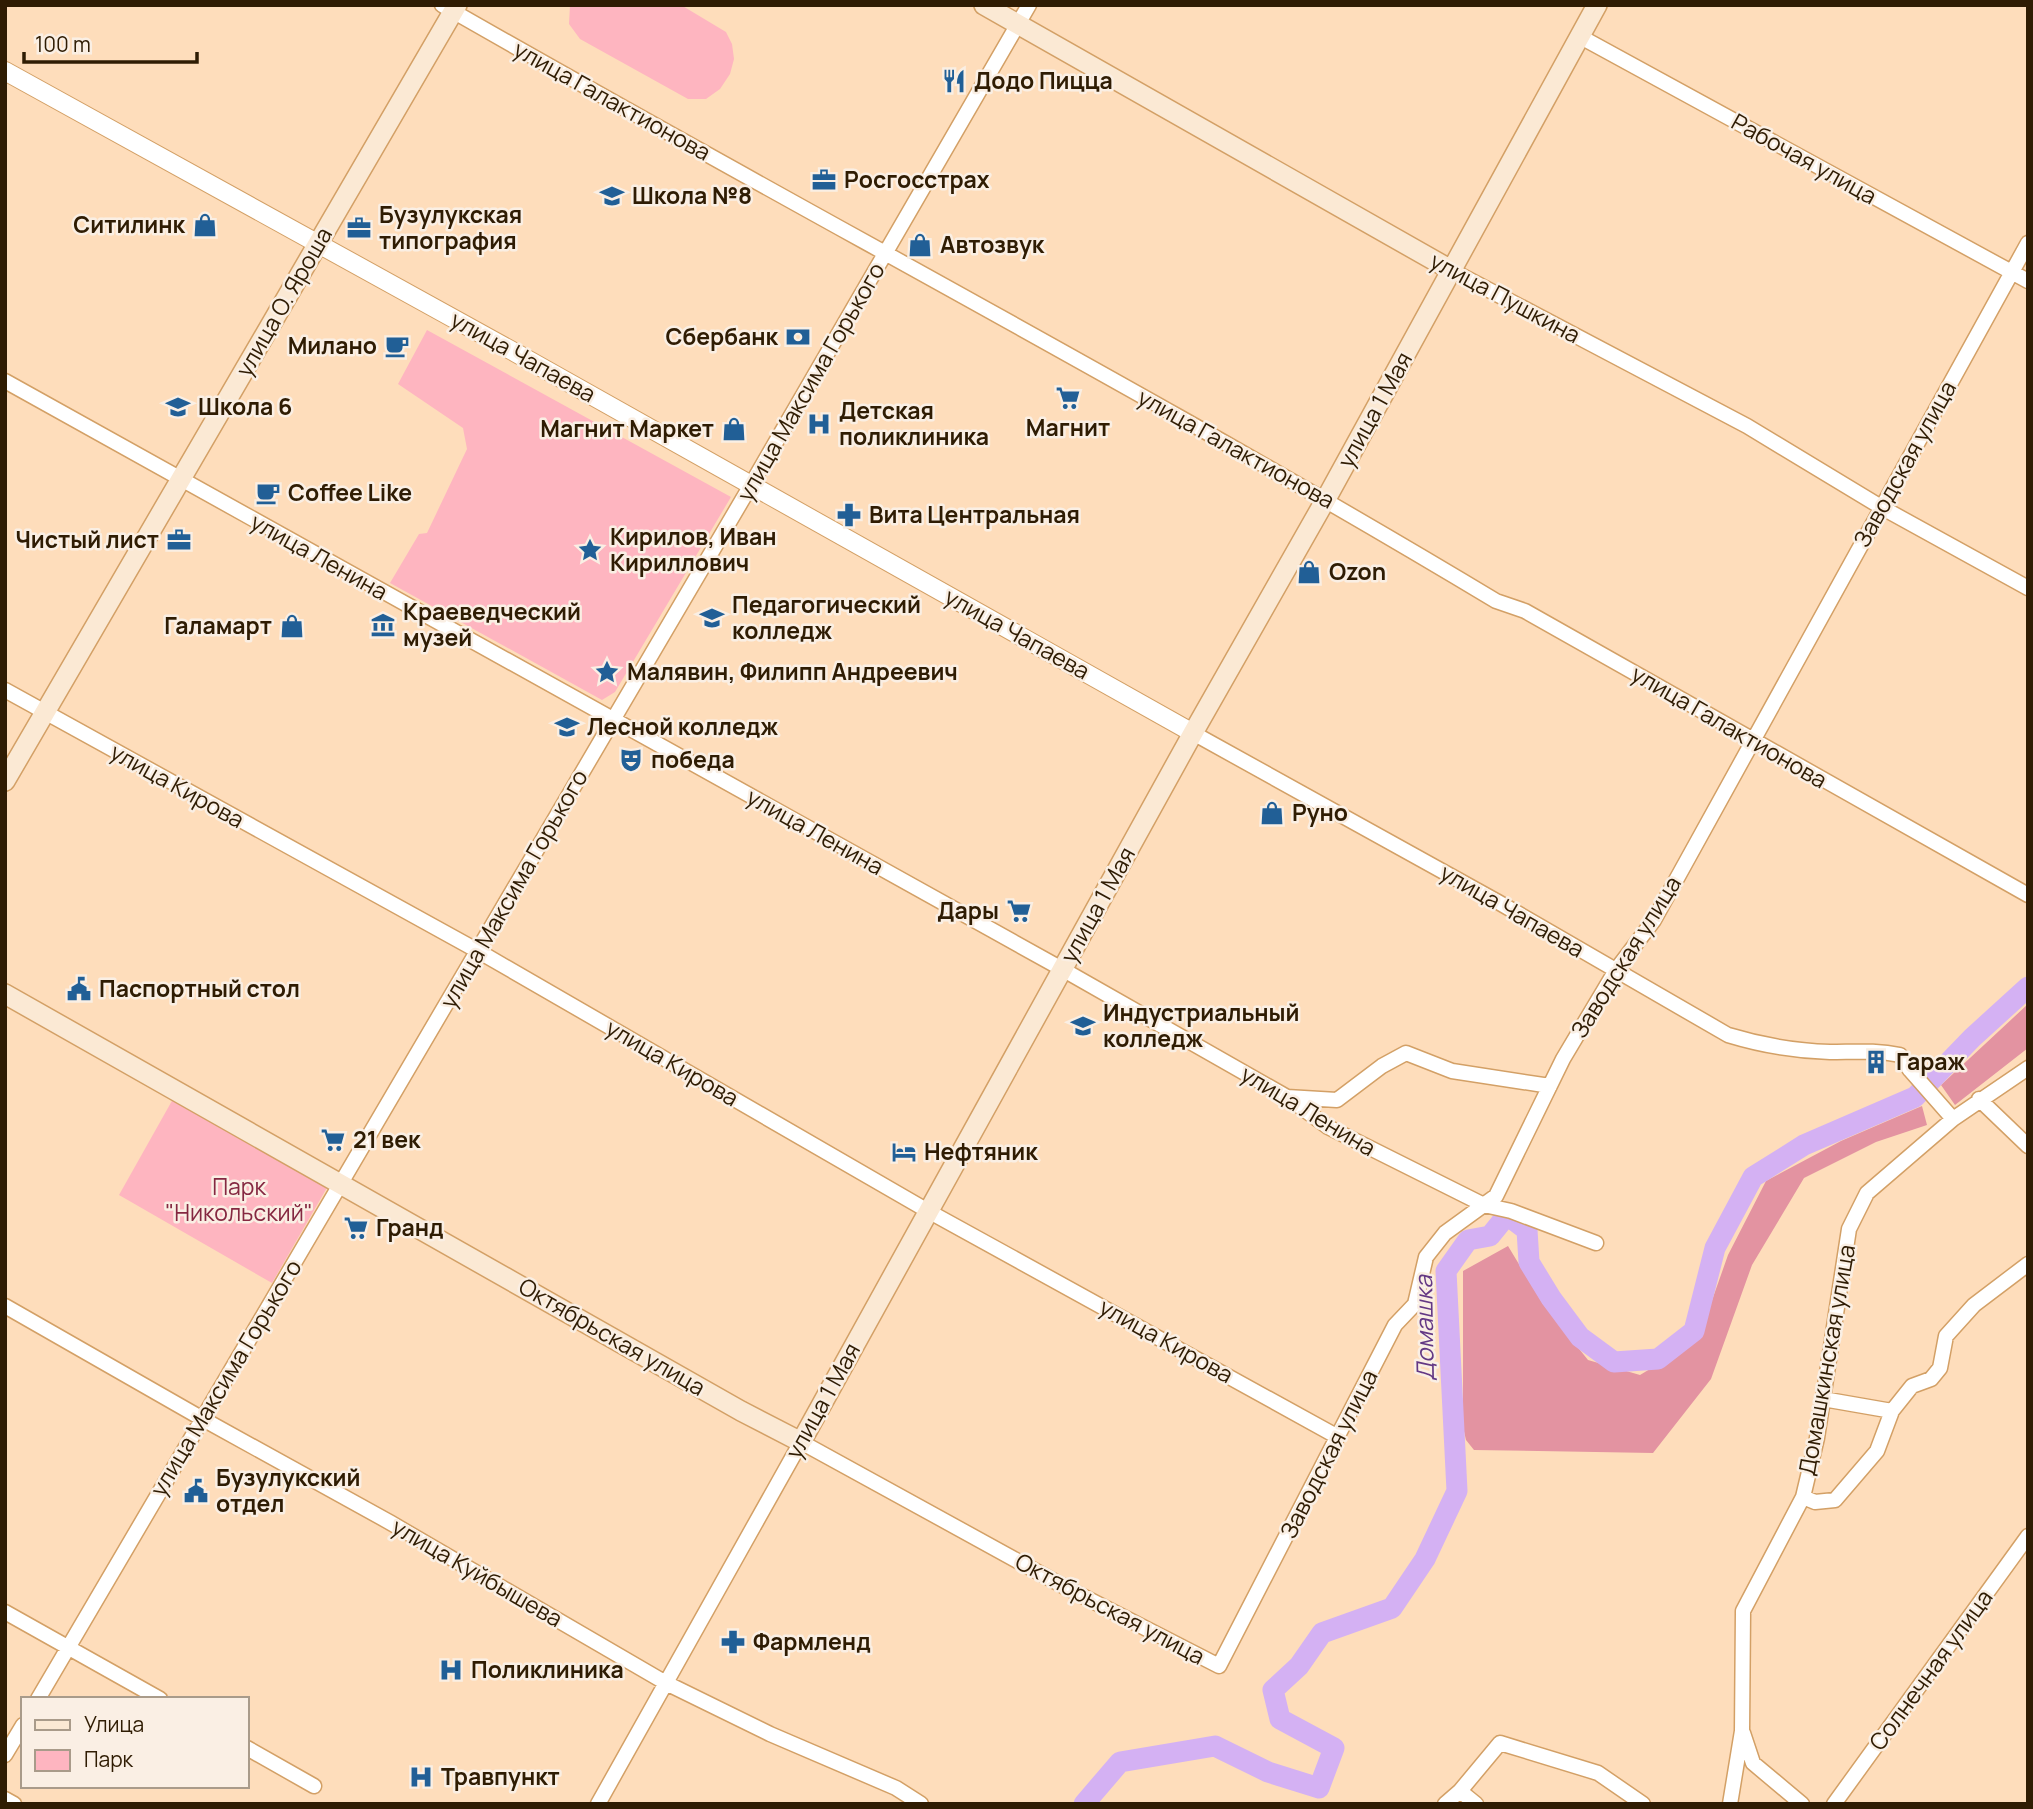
<svg xmlns="http://www.w3.org/2000/svg" width="2033" height="1809" font-family="Manrope,sans-serif">
	<style>
		.green { fill: #feb5c0 }
		.forest { fill: #e393a1 }
		.lines { fill: none; stroke-linecap: round; stroke-linejoin: round }
		.river { stroke: #d4b1f3; stroke-width: 21 }
		.minor-casing { stroke: #d3a066; stroke-width: 17 }
		.tertiary-casing { stroke: #d3a066; stroke-width: 20 }
		.secondary-casing { stroke: #d3a066; stroke-width: 22 }
		.minor { stroke: #fff; stroke-width: 14 }
		.tertiary { stroke: #fff; stroke-width: 18 }
		.secondary { stroke: #fbe9d4; stroke-width: 19 }
		.labels { text-anchor: middle; stroke-width: 5; stroke-linejoin: round; paint-order: stroke }
		.poi-label { font-size: 23px; font-weight: bold; fill: #2f1c03; stroke: #faefe4; text-anchor: start }
		.street-label { font-size: 23px; fill: #2f1c03; stroke: #faefe4 }
		.park-label { font-size: 23px; fill: #852841; stroke: #faefe4 }
		.water-label { font-size: 24px; font-style: italic; fill: #643884; stroke: #faefe4 }
	</style>
	<rect width="100%" height="100%" fill="#feddbb"/>
	<!-- green -->
	<path class="green" d="M570 5H681L726 32 732 44 734 59 730 74 720 89 706 99H688L580 39 569 24Z
		M427 330 731 497 615 692 602 700 390 583 419 534 427 533 467 449 463 428 398 384Z
		M173 1099 328 1186 272 1283 119 1195Z"/>
	<!-- forest -->
	<path class="forest" d="M2028 1004V1048L1955 1105 1941 1085Z
		M1922 1106 1927 1125 1876 1142 1804 1178 1752 1265 1711 1379 1653 1453 1474 1450 1466 1440 1463 1427V1271L1508 1246 1543 1304 1588 1360 1640 1375 1698 1340 1728 1255 1766 1181 1841 1141Z"/>
	<g class="lines">
		<!-- river -->
		<path class="river" d="M1084 1804 1120 1762 1215 1746 1268 1772 1319 1788 1334 1748 1280 1719 1273 1690 1299 1666 1322 1633 1392 1608 1425 1559 1457 1491 1446 1271 1468 1240 1490 1236 1507 1215 1527 1230 1529 1262 1551 1298 1580 1337 1614 1362 1658 1359 1694 1331 1715 1248 1753 1177 1804 1145 1915 1097 1972 1038 2028 987"/>
		<!-- minor casing -->
		<g class="minor-casing">
			<path id="minor" d="M442 5C792 206 1150 393 1496 601L1525 611 2028 895
				M1579 36 2028 281
				M1451 270 1747 426 1881 507 2028 588
				M5 381 1062 969 1287 1097 1328 1127 1484 1205 1511 1211 1596 1243
				M5 690 478 951 928 1211 1338 1437
				M1193 733 1498 902 1728 1035C1761 1045 1794 1051 1830 1052 1854 1052 1876 1050 1900 1055L1910 1070 1953 1119
				M1287 1097 1337 1100 1382 1066 1406 1053 1452 1071 1550 1086
				M1979 1099 2028 1146
				M5 1306 201 1418 391 1523 666 1683 770 1734 896 1788 921 1804
				M1823 1399 1892 1411
				M1803 1497 1815 1502 1835 1500 1877 1451 1892 1411 1912 1386 1931 1379 1940 1368 1946 1336 1974 1305 2028 1264
				M5 1612 160 1699
				M38 1699 751 485 1029 5
				M1743 1733 1753 1763 1802 1804
				M247 1748 314 1786
				M5 1755 23 1725
				M1460 1791 1476 1804
				M5 1799 14 1804
				M598 1804 801 1442 1065 1587 1219 1666 1395 1325 1415 1304 1426 1257 1445 1233 1496 1196 1563 1059 1616 970 1654 920 2028 243
				M1445 1804 1460 1791 1500 1743 1598 1773 1643 1804
				M1730 1804 1742 1731 1743 1611 1803 1497 1817 1438 1849 1229 1867 1193 1953 1119 2028 1068
				M1834 1804 2028 1536"/>
		</g>
		<!-- tertiary casing -->
		<g class="tertiary-casing">
			<path id="tertiary" d="M5 71 516 353 1193 733"/>
		</g>
		<!-- secondary casing -->
		<g class="secondary-casing">
			<path id="secondary" d="M984 5 1451 270
				M5 781 457 5
				M5 994 741 1411 801 1442 1193 733 1326 499 1597 5"/>
		</g>
		<!-- minor -->
		<use href="#minor" class="minor"/>
		<!-- tertiary -->
		<use href="#tertiary" class="tertiary"/>
		<!-- secondary -->
		<use href="#secondary" class="secondary"/>
	</g>
	<!-- icons -->
	<defs>
		<g id="restaurant-bare" transform="scale(1.89)"><path d="M-5-6h1v4h1v-4h1v4h1v-4h1v5L-1.5 .5V6h-2V.5L-5-1ZM5-6V6H3V1.5H1.5Q1.5-4 5-6Z" fill="#215f96" stroke="#faefe4" stroke-width="2.5" paint-order="stroke"/></g>
		<g id="office-bare" transform="scale(1.89)"><path d="M-6-3h4V-5.5h4V-3h4V5H-6ZM-1-4.5V-3h2v-1.5ZM-6 0V1H6V0Z" fill="#215f96" stroke="#faefe4" stroke-width="2.5" paint-order="stroke"/></g>
		<g id="school-bare" transform="scale(1.89)"><path d="M0-5L7-2L0 1L-7-2ZM-4 1L0 2.5L4 1V4Q0 6-4 4Z" fill="#215f96" stroke="#faefe4" stroke-width="2.5" paint-order="stroke"/></g>
		<g id="shop-bare" transform="scale(1.89)"><path d="M-5-2.5h2.3a2.7 3.5 0 0 1 5.4 0H5L5.5 6h-11ZM-1.5-2.5h3a1.5 2.3 0 0 0-3 0Z" fill="#215f96" stroke="#faefe4" stroke-width="2.5" paint-order="stroke"/></g>
		<g id="bank-bare" transform="scale(1.89)"><path d="M-6-4H6V4H-6ZM0-2.3a2.3 2.3 0 1 0 0 4.6a2.3 2.3 0 1 0 0-4.6Z" fill="#215f96" stroke="#faefe4" stroke-width="2.5" paint-order="stroke"/></g>
		<g id="cafe-bare" transform="scale(1.89)"><path d="M-5.5-4.5H6V0H3Q3 3.5 0 3.5H-2.5Q-5.5 3.5-5.5 0ZM3-3.2v2h1.7v-2ZM-6 4.5H4V6H-6Z" fill="#215f96" stroke="#faefe4" stroke-width="2.5" paint-order="stroke"/></g>
		<g id="supermarket-bare" transform="scale(1.89)"><path d="M-6-5.5h2.5l.6 2H6L4.5 2H-2.5L-4.4-4H-6ZM-1.5 3.2a1.3 1.3 0 1 0 .1 0ZM3 3.2a1.3 1.3 0 1 0 .1 0Z" fill="#215f96" stroke="#faefe4" stroke-width="2.5" paint-order="stroke"/></g>
		<g id="hospital-bare" transform="scale(1.89)"><path d="M-5-5h3v3.5h4V-5h3V5h-3V1.5h-4V5h-3Z" fill="#215f96" stroke="#faefe4" stroke-width="2.5" paint-order="stroke"/></g>
		<g id="pharmacy-bare" transform="scale(1.89)"><path d="M-2-6h4v4h4v4h-4v4h-4v-4h-4v-4h4Z" fill="#215f96" stroke="#faefe4" stroke-width="2.5" paint-order="stroke"/></g>
		<g id="sight-bare" transform="scale(1.89)"><path d="M0-6L1.8-2.2L6-1.7L2.9 1.2L3.7 5.4L0 3.3L-3.7 5.4L-2.9 1.2L-6-1.7L-1.8-2.2Z" fill="#215f96" stroke="#faefe4" stroke-width="2.5" paint-order="stroke"/></g>
		<g id="university-bare" transform="scale(1.89)"><path d="M0-5L7-2L0 1L-7-2ZM-4 1L0 2.5L4 1V4Q0 6-4 4Z" fill="#215f96" stroke="#faefe4" stroke-width="2.5" paint-order="stroke"/></g>
		<g id="museum-bare" transform="scale(1.89)"><path d="M0-6L6-3V-2H-6V-3ZM-5-1h2V3h-2ZM-1-1h2V3h-2ZM3-1h2V3H3ZM-6 4H6V6H-6Z" fill="#215f96" stroke="#faefe4" stroke-width="2.5" paint-order="stroke"/></g>
		<g id="theatre-bare" transform="scale(1.89)"><path d="M-5-5.5Q0-4 5-5.5V0Q5 5 0 6Q-5 5-5 0ZM-3.3-2.5H-1v1.5H-3.3ZM1-2.5H3.3v1.5H1ZM-2.8 1Q0 5.5 2.8 1Z" fill="#215f96" stroke="#faefe4" stroke-width="2.5" paint-order="stroke"/></g>
		<g id="civic-bare" transform="scale(1.89)"><path d="M-.6-6.5H3V-4.5H.6V-3L4-1V1h2V6H-6V1h2V-1L-.6-3ZM-1.2 2.5V6h2.4V2.5Z" fill="#215f96" stroke="#faefe4" stroke-width="2.5" paint-order="stroke"/></g>
		<g id="building-bare" transform="scale(1.89)"><path d="M-4-6H4V6H1V3H-1V6H-4ZM-2.5-4.3h1.7v1.8h-1.7ZM.8-4.3h1.7v1.8H.8ZM-2.5-1h1.7V.8h-1.7ZM.8-1h1.7V.8H.8Z" fill="#215f96" stroke="#faefe4" stroke-width="2.5" paint-order="stroke"/></g>
		<g id="hotel-bare" transform="scale(1.89)"><path d="M-6-4.5h1.5V1H6V5H4.5V3h-9V5H-6ZM-4 0a1.8 1.8 0 1 1 3.6 0ZM.5 0V-2.5h3Q6-2.5 6 0Z" fill="#215f96" stroke="#faefe4" stroke-width="2.5" paint-order="stroke"/></g>
	</defs>
	<g fill-rule="evenodd">
		<use href="#restaurant-bare" x="954" y="81"/>
		<use href="#office-bare" x="824" y="180"/>
		<use href="#school-bare" x="612" y="196"/>
		<use href="#shop-bare" x="205" y="225"/>
		<use href="#office-bare" x="359" y="228"/>
		<use href="#shop-bare" x="920" y="245"/>
		<use href="#bank-bare" x="798" y="337"/>
		<use href="#cafe-bare" x="397" y="346"/>
		<use href="#supermarket-bare" x="1068" y="398"/>
		<use href="#school-bare" x="178" y="407"/>
		<use href="#hospital-bare" x="819" y="424"/>
		<use href="#shop-bare" x="734" y="429"/>
		<use href="#cafe-bare" x="268" y="493"/>
		<use href="#pharmacy-bare" x="849" y="515"/>
		<use href="#office-bare" x="179" y="540"/>
		<use href="#sight-bare" x="590" y="550"/>
		<use href="#shop-bare" x="1309" y="572"/>
		<use href="#university-bare" x="712" y="618"/>
		<use href="#museum-bare" x="383" y="625"/>
		<use href="#shop-bare" x="292" y="626"/>
		<use href="#sight-bare" x="607" y="672"/>
		<use href="#university-bare" x="567" y="727"/>
		<use href="#theatre-bare" x="631" y="760"/>
		<use href="#shop-bare" x="1272" y="813"/>
		<use href="#supermarket-bare" x="1019" y="911"/>
		<use href="#civic-bare" x="79" y="989"/>
		<use href="#university-bare" x="1083" y="1026"/>
		<use href="#building-bare" x="1876" y="1062"/>
		<use href="#supermarket-bare" x="333" y="1140"/>
		<use href="#hotel-bare" x="904" y="1152"/>
		<use href="#supermarket-bare" x="356" y="1228"/>
		<use href="#civic-bare" x="196" y="1491"/>
		<use href="#pharmacy-bare" x="733" y="1642"/>
		<use href="#hospital-bare" x="451" y="1670"/>
		<use href="#hospital-bare" x="421" y="1777"/>
	</g>
	<g class="labels">
		<!-- poi labels -->
		<g class="poi-label">
			<text x="974" y="89">Додо Пицца</text>
			<text x="844" y="188">Росгосстрах</text>
			<text x="632" y="204">Школа №8</text>
			<text x="379" y="223">Бузулукская<tspan x="379" dy="26">типография</tspan></text>
			<text x="185" y="233" text-anchor="end">Ситилинк</text>
			<text x="940" y="253">Автозвук</text>
			<text x="778" y="345" text-anchor="end">Сбербанк</text>
			<text x="377" y="354" text-anchor="end">Милано</text>
			<text x="198" y="415">Школа 6</text>
			<text x="839" y="419">Детская<tspan x="839" dy="26">поликлиника</tspan></text>
			<text x="1068" y="436" text-anchor="middle">Магнит</text>
			<text x="714" y="437" text-anchor="end">Магнит Маркет</text>
			<text x="288" y="501">Coffee Like</text>
			<text x="869" y="523">Вита Центральная</text>
			<text x="610" y="545">Кирилов, Иван<tspan x="610" dy="26">Кириллович</tspan></text>
			<text x="159" y="548" text-anchor="end">Чистый лист</text>
			<text x="1329" y="580">Ozon</text>
			<text x="732" y="613">Педагогический<tspan x="732" dy="26">колледж</tspan></text>
			<text x="403" y="620">Краеведческий<tspan x="403" dy="26">музей</tspan></text>
			<text x="272" y="634" text-anchor="end">Галамарт</text>
			<text x="627" y="680">Малявин, Филипп Андреевич</text>
			<text x="587" y="735">Лесной колледж</text>
			<text x="651" y="768">победа</text>
			<text x="1292" y="821">Руно</text>
			<text x="999" y="919" text-anchor="end">Дары</text>
			<text x="99" y="997">Паспортный стол</text>
			<text x="1103" y="1021">Индустриальный<tspan x="1103" dy="26">колледж</tspan></text>
			<text x="1896" y="1070">Гараж</text>
			<text x="353" y="1148">21 век</text>
			<text x="924" y="1160">Нефтяник</text>
			<text x="376" y="1236">Гранд</text>
			<text x="216" y="1486">Бузулукский<tspan x="216" dy="26">отдел</tspan></text>
			<text x="753" y="1650">Фармленд</text>
			<text x="471" y="1678">Поликлиника</text>
			<text x="441" y="1785">Травпункт</text>
		</g>
		<!-- street labels -->
		<g class="street-label">
			<text transform="translate(612 101) rotate(29)" y="8">улица Галактионова</text>
			<text transform="translate(1804 159) rotate(29)" y="8">Рабочая улица</text>
			<text transform="translate(1505 298) rotate(28)" y="8">улица Пушкина</text>
			<text transform="translate(284 302) rotate(-60)" y="8">улица О. Яроша</text>
			<text transform="translate(523 357) rotate(29)" y="8">улица Чапаева</text>
			<text transform="translate(811 382) rotate(-60)" y="8">улица Максима Горького</text>
			<text transform="translate(1375 410) rotate(-61)" y="8">улица 1 Мая</text>
			<text transform="translate(1236 449) rotate(29)" y="8">улица Галактионова</text>
			<text transform="translate(1905 464) rotate(-61)" y="8">Заводская улица</text>
			<text transform="translate(319 557) rotate(29)" y="8">улица Ленина</text>
			<text transform="translate(1017 634) rotate(29)" y="8">улица Чапаева</text>
			<text transform="translate(1729 727) rotate(30)" y="8">улица Галактионова</text>
			<text transform="translate(177 786) rotate(29)" y="8">улица Кирова</text>
			<text transform="translate(815 832) rotate(29)" y="8">улица Ленина</text>
			<text transform="translate(514 889) rotate(-60)" y="8">улица Максима Горького</text>
			<text transform="translate(1098 905) rotate(-61)" y="8">улица 1 Мая</text>
			<text transform="translate(1512 911) rotate(30)" y="8">улица Чапаева</text>
			<text transform="translate(1626 957) rotate(-58)" y="8">Заводская улица</text>
			<text transform="translate(672 1063) rotate(30)" y="8">улица Кирова</text>
			<text transform="translate(1308 1111) rotate(31)" y="8">улица Ленина</text>
			<text transform="translate(612 1337) rotate(30)" y="8">Октябрьская улица</text>
			<text transform="translate(1166 1341) rotate(29)" y="8">улица Кирова</text>
			<text transform="translate(1827 1360) rotate(-80)" y="8">Домашкинская улица</text>
			<text transform="translate(226 1378) rotate(-59)" y="8">улица Максима Горького</text>
			<text transform="translate(823 1401) rotate(-61)" y="8">улица 1 Мая</text>
			<text transform="translate(1329 1454) rotate(-63)" y="8">Заводская улица</text>
			<text transform="translate(477 1573) rotate(30)" y="8">улица Куйбышева</text>
			<text transform="translate(1110 1609) rotate(28)" y="8">Октябрьская улица</text>
			<text transform="translate(1931 1670) rotate(-54)" y="8">Солнечная улица</text>
		</g>
		<!-- park labels -->
		<g class="park-label">
			<text x="239" y="1195">Парк<tspan x="239" dy="26">"Никольский"</tspan></text>
		</g>
		<!-- water labels -->
		<g class="water-label">
			<text transform="translate(1425 1328) rotate(-91)" y="8">Домашка</text>
		</g>
	</g>
	<!-- border -->
	<rect width="2033" height="1809" fill="none" stroke="#2f1c03" stroke-width="14"/>
	<!-- legend -->
	<rect x="21" y="1697" width="228" height="91" fill="#faefe4" stroke="#a99b8a" stroke-width="2"/>
	<rect x="35" y="1720" width="35" height="10" fill="#fbe9d4" stroke="#a99b8a" stroke-width="2"/>
	<text x="84" y="1732" font-size="21" fill="#2f1c03">Улица</text>
	<rect x="35" y="1750" width="35" height="21" fill="#feb5c0" stroke="#a99b8a" stroke-width="2"/>
	<text x="84" y="1767" font-size="21" fill="#2f1c03">Парк</text>
	<!-- scale -->
	<path d="M24 52v10h173v-10" fill="none" stroke="#2f1c03" stroke-width="3.5"/>
	<text x="35" y="52" font-size="21" fill="#2f1c03" stroke="#faefe4" stroke-width="5" paint-order="stroke">100 m</text>
</svg>
